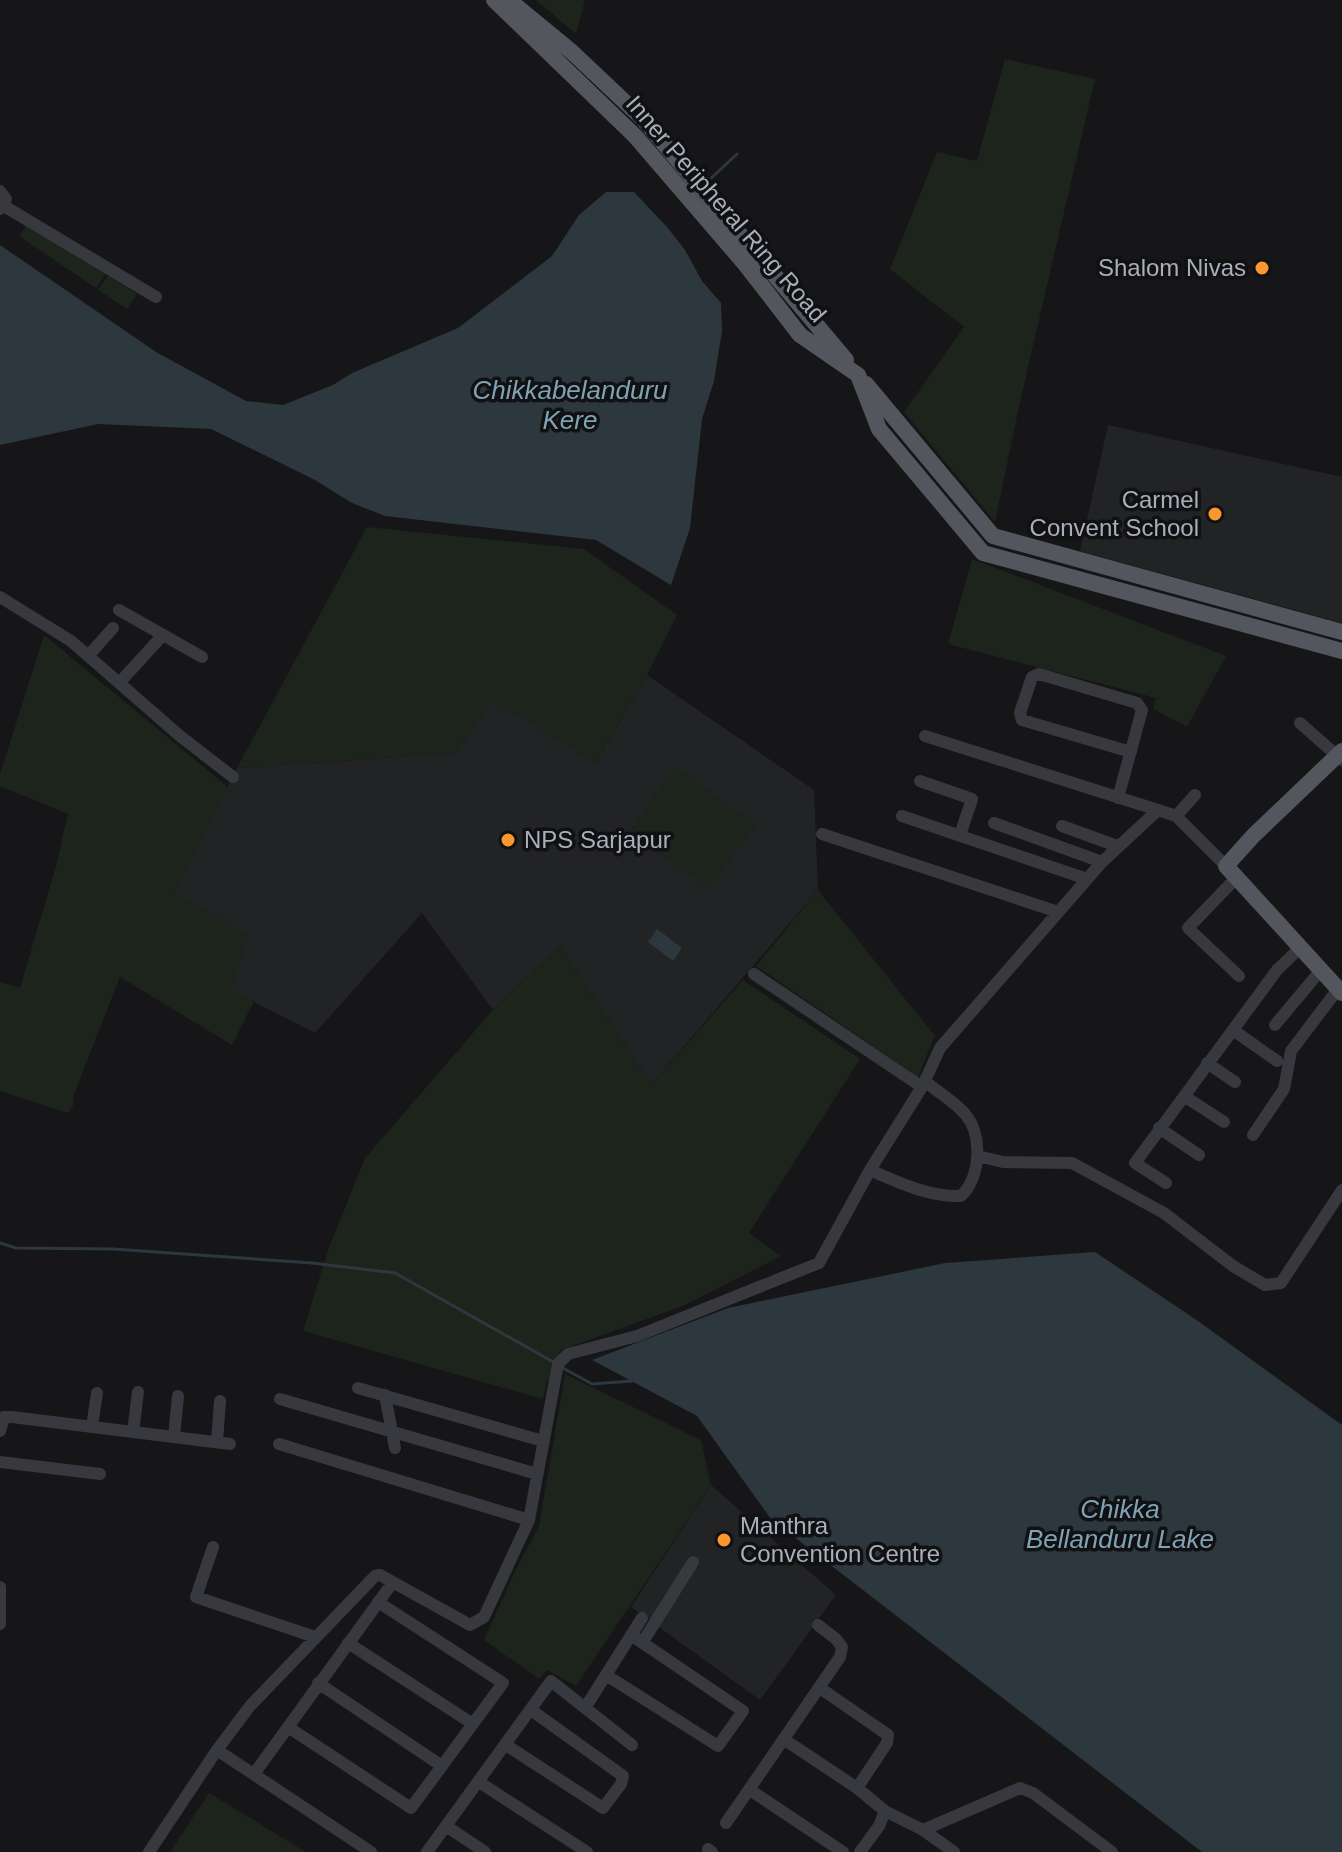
<svg xmlns="http://www.w3.org/2000/svg" width="1342" height="1852" font-family="Helvetica,sans-serif">
	<style>
		.built { fill: #222325 }
		.green { fill: #1c241c }
		.water { fill: #2c383d }
		.lines { fill: none; stroke-linecap: round; stroke-linejoin: round }
		.stream { stroke: #2c383d; stroke-width: 3 }
		.minor { stroke: #37393e; stroke-width: 12 }
		.major { stroke: #53565d; stroke-width: 16 }
		.poi-dot { fill: #f9982e; stroke: #111113; stroke-width: 3 }
		.labels { text-anchor: middle; stroke-width: 7; stroke-linejoin: round; paint-order: stroke }
		.street-label { font-size: 24px; fill: #a8afb9; stroke: #111113 }
		.poi-label { font-size: 24px; fill: #a8afb9; stroke: #111113; text-anchor: end }
		.water-label { font-size: 26px; font-style: italic; fill: #7ea3b5; stroke: #111113 }
	</style>
	<rect width="100%" height="100%" fill="#161618"/>
	<!-- built -->
	<path class="built" d="M1108 425 1342 477V623L1080 551Z
		M647 675 814 790 818 890 651 1085 560 945 493 1010 422 913 315 1033 231 990 174 893 237 768 455 753 493 700 596 763Z
		M711 1485 836 1595 760 1700 631 1607Z"/>
	<!-- green -->
	<path class="green" d="M536 0H585L576 34Z
		M1005 59 1095 79 1020 402 995 522 904 412 964 327 890 269 937 152 977 161Z
		M29 221 107 272 96 288 19 236Z
		M108 275 137 294 127 309 98 290Z
		M367 527 584 549 677 615 647 675 596 763 493 701 455 753 237 768Z
		M972 559 1226 656 1187 727 1153 709 1156 698 948 644Z
		M44 635 228 787 174 893 248 934 231 990 254 1001 232 1045 120 977 73 1097 74 1104 68 1113 0 1091V982L20 988 56 866 68 814 0 786V774Z
		M676 766 756 825 710 888 628 833Z
		M818 890 935 1036 918 1077 756 966Z
		M560 945 651 1085 743 980 860 1059 749 1233 781 1256 683 1306 561 1350 546 1385 543 1399 303 1331 328 1250 365 1158 493 1010Z
		M565 1374 701 1440 711 1485 576 1686 547 1670 539 1679 484 1640 515 1571 539 1526Z
		M209 1793 306 1852H170Z"/>
	<!-- water -->
	<path class="water" d="M606 192H634L667 227 685 250 702 281 721 303 722 331 714 381 702 419 690 528 671 585 596 540 385 516 352 503 315 480 211 429 98 424 0 445V245L156 352 246 401 283 405 333 385 352 373 458 328 552 256 579 215Z
		M657 929 682 948 673 961 648 942Z
		M1095 1252 1198 1321 1342 1425V1852H1202L771 1519 697 1416 592 1360 728 1308 945 1263Z"/>
	<g class="lines">
		<!-- stream -->
		<path class="stream" d="M707 182 737 154
			M0 1243 16 1248 113 1249 312 1263 395 1273 555 1363
			M561 1367 592 1384 632 1381"/>
		<!-- minor -->
		<path class="minor" d="M0 191 6 199 0 209
			M4 206 156 297
			M0 597 71 641 180 736 233 777
			M119 610 202 657
			M89 655 113 628
			M120 682 163 635
			M1300 723 1342 760
			M925 736 1158 810
			M920 781 972 799 960 835
			M1118 798 1142 710 1137 703 1039 674 1032 677 1020 713 1022 720 1131 752
			M902 816 1087 879
			M1176 816 1195 795
			M994 823 1102 862
			M1062 826 1117 846
			M822 834 1058 912
			M1237 877 1188 928 1239 976
			M754 974 922 1087
			M1275 1025 1321 970
			M1233 1030 1277 1061
			M1207 1063 1235 1082
			M1184 1096 1224 1122
			M1159 1128 1199 1155
			M1253 1135 1284 1089 1291 1051 1338 989
			M978 1156 1003 1162 1072 1163 1164 1213 1233 1266 1265 1285 1281 1283 1342 1190
			M870 1170C900 1183 929 1197 961 1196 981 1177 983 1134 965 1114 954 1101 937 1092 925 1081
			M1166 1183 1135 1163 1277 970 1300 948
			M358 1388 543 1441
			M385 1395 395 1448
			M280 1399 537 1474
			M92 1427 97 1393
			M0 1431 4 1417H12L230 1444
			M133 1432 138 1392
			M174 1437 178 1396
			M217 1442 220 1401
			M279 1444 529 1520
			M0 1462 100 1474
			M213 1547 196 1597 315 1637
			M0 1587V1624
			M348 1643 473 1724
			M642 1643 693 1562
			M606 1675 718 1746 743 1711 631 1635
			M318 1683 442 1766
			M820 1688 888 1735 887 1743 857 1788
			M585 1708 642 1618
			M288 1727 411 1808 503 1683 378 1602
			M785 1740 857 1788 885 1811 923 1830 954 1852
			M506 1745 603 1808 621 1784 623 1776 531 1710
			M217 1750 371 1852
			M254 1774 393 1582
			M479 1782 587 1852
			M750 1790 843 1852
			M726 1823 840 1657 842 1647 836 1639 818 1625
			M446 1826 485 1852
			M923 1830 1020 1788 1033 1793 1112 1852
			M708 1849 712 1852
			M149 1852 217 1750 250 1706 375 1576 380 1575 470 1625 484 1617 529 1520 558 1364 568 1354 637 1336 819 1263 870 1170 922 1087 940 1048 1102 862 1158 810 1176 816 1226 866
			M427 1852 551 1681 632 1745
			M860 1852 879 1826 885 1811"/>
		<!-- major -->
		<path class="major" d="M494 0 635 136 745 264 800 335 858 375 879 429 983 553 1342 651
			M509 0 572 52 643 119 846 360
			M866 384 993 536 1342 632
			M1342 751 1253 836 1226 866 1342 993"/>
	</g>
	<!-- markers -->
	<g class="poi-dot">
		<circle cx="1262" cy="268" r="8"/>
		<circle cx="1215" cy="514" r="8"/>
		<circle cx="508" cy="840" r="8"/>
		<circle cx="724" cy="1540" r="8"/>
	</g>
	<g class="labels">
		<!-- street labels -->
		<g class="street-label">
			<text transform="translate(726 209) rotate(49)" y="8">Inner Peripheral Ring Road</text>
		</g>
		<!-- poi labels -->
		<g class="poi-label">
			<text x="1246" y="276">Shalom Nivas</text>
			<text x="1199" y="508">Carmel<tspan x="1199" dy="28">Convent School</tspan></text>
			<text x="524" y="848" text-anchor="start">NPS Sarjapur</text>
			<text x="740" y="1534" text-anchor="start">Manthra<tspan x="740" dy="28">Convention Centre</tspan></text>
		</g>
		<!-- water labels -->
		<g class="water-label">
			<text x="570" y="399">Chikkabelanduru<tspan x="570" dy="30">Kere</tspan></text>
			<text x="1120" y="1518">Chikka<tspan x="1120" dy="30">Bellanduru Lake</tspan></text>
		</g>
	</g>
</svg>
